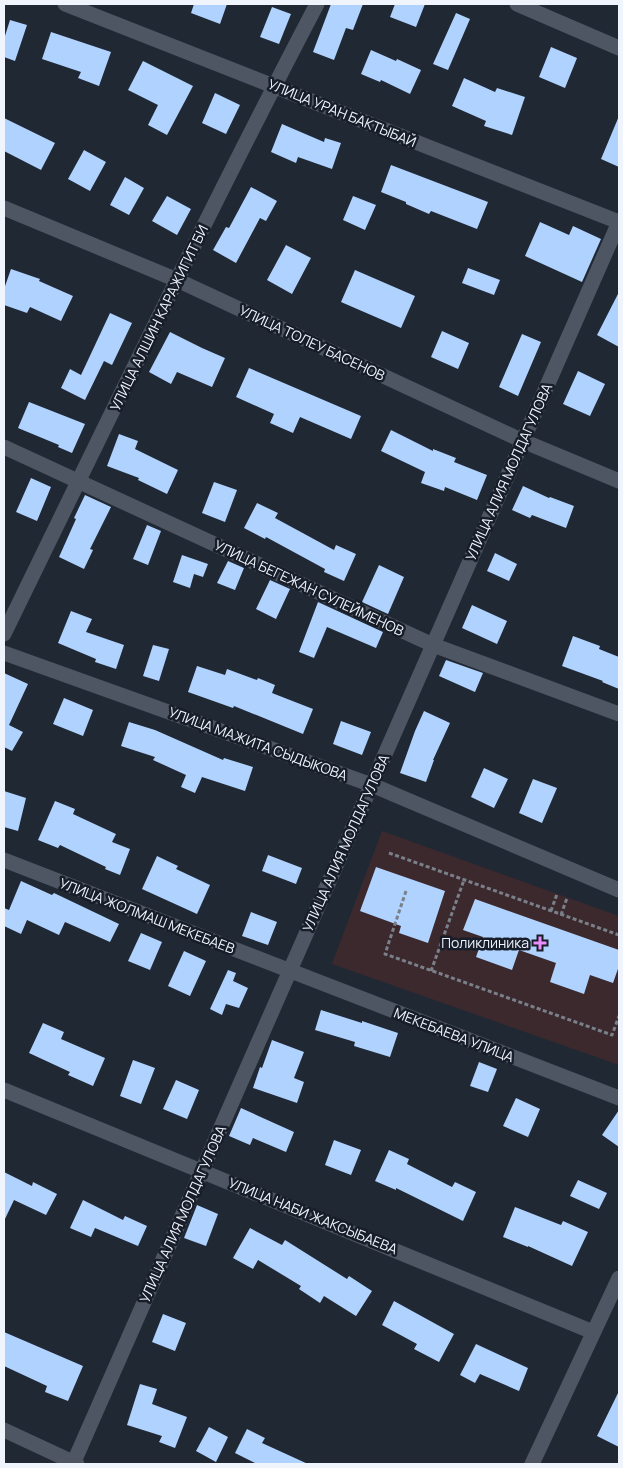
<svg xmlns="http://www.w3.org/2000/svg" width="623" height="1468" font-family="Manrope,sans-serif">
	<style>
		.medical { fill: #3c292e }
		.building { fill: #b0d2ff }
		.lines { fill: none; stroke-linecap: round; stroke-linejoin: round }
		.path { stroke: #7a808a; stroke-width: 3; stroke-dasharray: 4 2.5; stroke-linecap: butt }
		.street { stroke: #4d5662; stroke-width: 15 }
		.poi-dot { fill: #ea8dfd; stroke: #171e29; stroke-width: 2 }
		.labels { text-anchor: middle; stroke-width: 5; stroke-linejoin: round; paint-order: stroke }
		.street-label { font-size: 14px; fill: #f0f5fd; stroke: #171e29 }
		.poi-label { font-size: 14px; fill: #f0f5fd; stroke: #171e29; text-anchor: end }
	</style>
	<rect width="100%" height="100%" fill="#202833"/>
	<!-- medical -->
	<path class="medical" d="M382 831 619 916V1065L332 964Z"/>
	<!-- building -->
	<path class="building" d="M194 4H227L220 24 191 13Z
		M331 4H363L353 30 346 28 334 60 313 52Z
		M395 4H425L416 27 390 17Z
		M272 7 291 14 279 44 260 37Z
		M456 13 470 19 448 70 433 64Z
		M10 20 27 25 15 61 4 57V39Z
		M51 32 111 52 99 86 78 78 81 72 42 59Z
		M551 47 577 58 565 88 539 77Z
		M371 50 396 61 397 59 421 70 410 94 381 80 380 82 361 74Z
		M143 61 193 86 167 135 148 125 158 105 128 90Z
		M464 78 495 92 497 88 525 97 512 135 484 126 486 121 452 106Z
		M215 93 240 105 226 134 202 123Z
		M619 116V167L601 159Z
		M4 118 55 143 41 170 4 151Z
		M282 124 324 142 325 138 341 143 332 169 298 157 296 163 271 152Z
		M84 150 106 162 90 191 68 179Z
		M391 165 488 202 477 229 431 211 429 214 406 204V202L381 192Z
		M125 177 144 188 129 215 110 205Z
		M251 187 277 201 266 221 260 218 236 263 213 250 226 227 229 228Z
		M167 196 191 209 177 235 152 221Z
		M353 196 376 205 365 230 343 220Z
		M540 222 569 235 573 226 601 239 582 282 525 256Z
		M286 245 311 258 292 294 267 280Z
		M468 268 500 280 494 295 462 283Z
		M11 269 40 279 39 281 73 296 61 321 30 307 27 313 4 305V289Z
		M355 270 415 296 401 328 341 302Z
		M619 292V347L597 335Z
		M110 313 132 323 112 365 104 361 85 400 61 388 70 369 81 375Z
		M442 331 469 343 458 369 431 357Z
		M170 332 202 348 225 358 212 387 177 372 171 384 149 372Z
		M522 334 541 342 518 396 499 387Z
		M249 368 361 416 351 439 300 417 293 433 270 423 274 414 236 397Z
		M578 371 605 384 590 416 563 404Z
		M29 402 85 424 72 453 58 447 59 445 18 428Z
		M391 430 433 451V449L456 458 454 462 487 475 477 500 445 487 444 491 421 483 425 472 381 451Z
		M119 434 138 441 135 449 178 470 167 494 138 480 139 478 107 466Z
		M31 478 51 487 37 521 16 512Z
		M214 482 237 490 225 522 202 513Z
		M523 486 549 498 550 497 574 506 566 528 532 515 530 518 512 510Z
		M85 495 111 507 90 549 93 550 84 569 59 557 76 519 74 518Z
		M257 503 278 513 275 518 334 550 336 545 356 554 344 581 324 572 325 569 266 537 265 539 244 528Z
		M147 525 161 531 148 565 133 559Z
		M495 553 517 564 509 581 487 571Z
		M182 555 208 564 203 577 194 574 190 588 173 582Z
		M228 561 244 568 235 590 217 583Z
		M379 565 404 577 388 614 362 602Z
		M270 580 290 589 276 619 256 609Z
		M318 602 383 632 376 648 327 627 314 658 299 652Z
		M472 605 507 621 497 644 462 628Z
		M71 611 92 619 86 632 124 645 116 669 95 662 96 659 58 643Z
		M573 636 600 646 599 649 619 657V689L602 682 603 681 562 666Z
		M153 645 169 649 159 681 143 676Z
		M446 660 483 673 475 692 439 676Z
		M197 666 225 675 227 669 257 680 258 678 275 685 272 693 313 709 303 734 234 706 233 708 188 692Z
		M4 673 28 684 9 725 23 732 12 751 4 747Z
		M64 698 93 710 83 736 53 724Z
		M424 711 450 723 433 760H434L426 782 400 773 415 731Z
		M341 721 371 732 362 755 333 744Z
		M129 722 155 730 223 760 224 758 253 767 245 791 202 777 195 793 181 787 186 775 153 760 155 757 121 746Z
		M484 768 508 779 494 808 471 797Z
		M533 779 557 788 542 823 519 813Z
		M4 791 26 798 18 831 4 827Z
		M55 801 75 809 73 814 116 834 112 842 130 849 120 875 105 869 106 867 60 845 58 848 38 840Z
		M268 855 302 868 296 884 262 871Z
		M157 856 178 866 176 869 210 885 197 914 142 889Z
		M376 867 445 891 428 943 399 933 401 926 360 911Z
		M21 881 52 895 54 893 119 924 110 942 65 922 59 935 27 920 21 934 4 926V908L9 910Z
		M475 899 619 950V966L613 983 590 975 584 994 550 982 556 963 519 950 512 970 476 957 483 937 463 930Z
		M251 912 277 922 268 945 242 936Z
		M141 933 162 942 150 970 128 961Z
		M184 951 206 961 190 996 168 986Z
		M228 970 236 973 233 981 248 988 239 1008 226 1004 222 1015 210 1009Z
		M321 1010 362 1023V1021L398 1033 390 1057 354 1046 355 1042 315 1030Z
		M43 1023 64 1032 61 1039 105 1058 93 1086 68 1075 70 1072 29 1053Z
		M272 1040 304 1052 294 1078 304 1082 297 1103 253 1088 260 1067 262 1068Z
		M133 1060 155 1068 141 1104 120 1096Z
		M479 1062 497 1069 488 1092 470 1086Z
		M176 1080 199 1090 187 1119 163 1109Z
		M516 1098 540 1109 528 1137 503 1126Z
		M241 1108 294 1132 286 1152 253 1138 250 1145 229 1136Z
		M619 1110V1147L602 1135Z
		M334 1140 361 1150 351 1175 325 1165Z
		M389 1150 409 1159 407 1164 452 1187 455 1182 476 1192 463 1221 396 1188V1190L375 1181Z
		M4 1172 32 1186 33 1182 57 1194 46 1215 14 1200 4 1221Z
		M578 1180 607 1193 599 1209 570 1196Z
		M83 1200 123 1220 125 1216 147 1226 138 1246 95 1228 91 1237 70 1228Z
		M197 1205 218 1214 206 1246 184 1238Z
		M515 1207 561 1225 563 1221 588 1232 572 1266 528 1246V1247L503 1237Z
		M250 1228 282 1245 285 1240 347 1279 349 1276 372 1291 356 1316 324 1296 320 1303 299 1289 301 1286 258 1260 253 1269 233 1258Z
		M394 1301 454 1334 439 1362 414 1349 417 1344 382 1325Z
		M163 1314 186 1323 175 1351 152 1342Z
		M4 1332 83 1366 68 1401 45 1392 47 1386 4 1366Z
		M476 1344 528 1368 519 1391 480 1374 475 1383 460 1375Z
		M140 1384 157 1389 152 1404 187 1417 175 1448 159 1442 162 1436 127 1425Z
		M619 1391V1447L597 1436Z
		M209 1427 228 1437 216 1462 196 1451Z
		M247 1429 265 1438 262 1443 308 1464H257L235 1453Z"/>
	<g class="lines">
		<!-- path -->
		<path class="path" d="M389 853 619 935
			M406 891 385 954 612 1035 619 1016
			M551 911 557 894
			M561 915 567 898
			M431 971 464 880"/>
		<!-- street -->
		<path class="street" d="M65 4 619 222
			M517 4 619 48
			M4 208 177 280 523 441 619 481
			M4 447 433 645 619 714
			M4 634C107 423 208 212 317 4
			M4 653 372 785 619 890
			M4 860 619 1098
			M4 1090 593 1332
			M4 1430 77 1464
			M73 1464 619 222
			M532 1464 619 1278"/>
	</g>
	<!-- markers -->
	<path class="poi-dot" d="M537.5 935.5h5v5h5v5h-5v5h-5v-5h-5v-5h5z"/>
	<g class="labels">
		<!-- street labels -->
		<g class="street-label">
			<text transform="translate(342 113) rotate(22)" y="5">УЛИЦА УРАН БАКТЫБАЙ</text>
			<text transform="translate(159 318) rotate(-64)" y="5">УЛИЦА АЛШИН КАРАЖИГИТ БИ</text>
			<text transform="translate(312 343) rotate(25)" y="5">УЛИЦА ТОЛЕУ БАСЕНОВ</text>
			<text transform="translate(509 472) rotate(-66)" y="5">УЛИЦА АЛИЯ МОЛДАГУЛОВА</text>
			<text transform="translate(309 588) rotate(25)" y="5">УЛИЦА БЕГЕЖАН СУЛЕЙМЕНОВ</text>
			<text transform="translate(258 744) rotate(20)" y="5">УЛИЦА МАЖИТА СЫДЫКОВА</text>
			<text transform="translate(346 843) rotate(-66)" y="5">УЛИЦА АЛИЯ МОЛДАГУЛОВА</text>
			<text transform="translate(147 916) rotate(21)" y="5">УЛИЦА ЖОЛМАШ МЕКЕБАЕВ</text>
			<text transform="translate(454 1035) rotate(21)" y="5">МЕКЕБАЕВА УЛИЦА</text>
			<text transform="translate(183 1214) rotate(-66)" y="5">УЛИЦА АЛИЯ МОЛДАГУЛОВА</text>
			<text transform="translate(313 1216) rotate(22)" y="5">УЛИЦА НАБИ ЖАКСЫБАЕВА</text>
		</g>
		<!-- poi labels -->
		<g class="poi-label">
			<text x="529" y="948">Поликлиника</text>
		</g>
	</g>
	<!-- border -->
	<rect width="623" height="1468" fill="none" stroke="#f0f5fd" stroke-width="10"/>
</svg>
